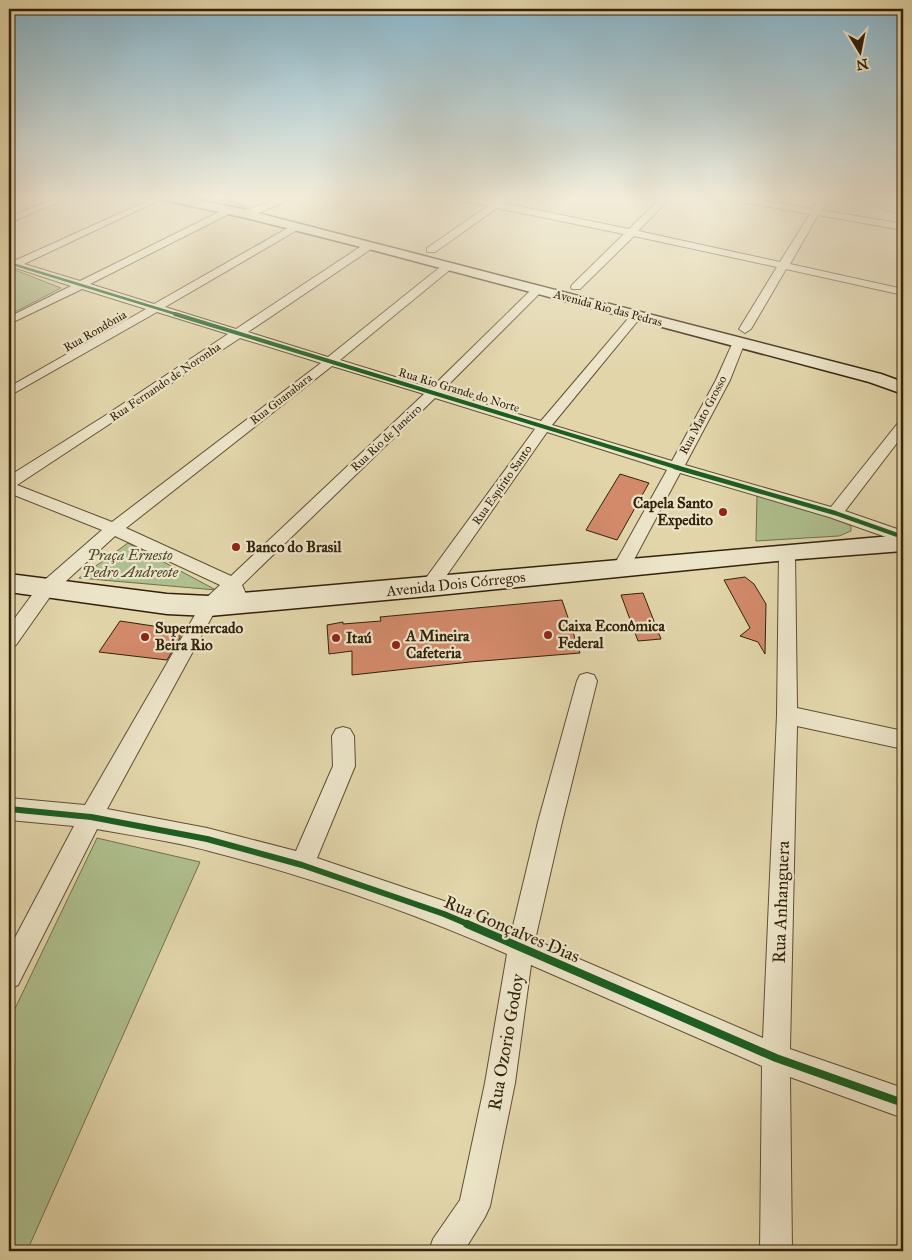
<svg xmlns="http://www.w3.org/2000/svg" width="912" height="1260" font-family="'IM FELL Great Primer',serif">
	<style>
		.green { fill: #aebe8d; stroke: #70704c }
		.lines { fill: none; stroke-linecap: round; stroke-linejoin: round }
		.river { fill: #95b9a5; fill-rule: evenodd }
		.building { fill: #d28a6b; stroke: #33220a }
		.minor-casing { stroke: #5f4f32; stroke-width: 2 }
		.secondary-casing { stroke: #33220a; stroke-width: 3 }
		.minor { fill: #ece4c8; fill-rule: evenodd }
		.secondary { fill: #ece4c8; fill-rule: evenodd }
		.cycleway-far4-casing { stroke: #ece4c8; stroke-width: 4.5 }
		.cycleway-far3-casing { stroke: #ece4c8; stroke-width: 6 }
		.cycleway-far2-casing { stroke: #ece4c8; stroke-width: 8 }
		.cycleway-far1-casing { stroke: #ece4c8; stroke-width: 9 }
		.cycleway-casing { stroke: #ece4c8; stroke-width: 11 }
		.cycleway-far4 { stroke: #1b5e20; stroke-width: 2.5 }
		.cycleway-far3 { stroke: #1b5e20; stroke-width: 4 }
		.cycleway-far2 { stroke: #1b5e20; stroke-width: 4.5 }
		.cycleway-far1 { stroke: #1b5e20; stroke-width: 6 }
		.cycleway { stroke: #1b5e20; stroke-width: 8 }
		.poi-dot { fill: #8f2418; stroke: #ece4c8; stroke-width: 2 }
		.labels { text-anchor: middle; stroke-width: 4.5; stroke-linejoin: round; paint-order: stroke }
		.far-street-label { font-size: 12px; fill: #33220a; stroke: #ece4c8 }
		.poi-label { font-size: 15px; font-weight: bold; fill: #33220a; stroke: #ece4c8; text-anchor: start }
		.park-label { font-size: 15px; font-style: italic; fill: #52492b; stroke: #ece4c8 }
		.street-label { font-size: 15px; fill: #33220a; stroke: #ece4c8 }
		.near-street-label { font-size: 18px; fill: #33220a; stroke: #ece4c8 }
	</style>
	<rect width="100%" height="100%" fill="#e2d5aa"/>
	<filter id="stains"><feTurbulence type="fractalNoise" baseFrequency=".004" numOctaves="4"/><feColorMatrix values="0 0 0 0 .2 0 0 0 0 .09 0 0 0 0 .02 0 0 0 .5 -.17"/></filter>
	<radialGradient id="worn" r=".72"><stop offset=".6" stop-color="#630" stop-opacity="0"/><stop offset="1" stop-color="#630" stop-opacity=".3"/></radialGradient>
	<!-- green -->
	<path class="green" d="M180 197H220L244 206C233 214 194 200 180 197Z
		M841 197H901L903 198V216Z
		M15 270 61 288 9 315V273Z
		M757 495 842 521 851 526V531L839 536 756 541Z
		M128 543 216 590 79 578Z
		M97 838 200 862 27 1251H9V1021Z"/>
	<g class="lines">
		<!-- river -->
		<path class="river" d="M869 197H892L903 200V210L871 200Z"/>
	</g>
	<!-- building -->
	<path class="building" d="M620 474 649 483 617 540 586 530Z
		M745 577 754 584 766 604 765 654 758 642 740 636 750 628 724 580Z
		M643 593 661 639 638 641 621 595Z
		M562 600 580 653 470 662 352 675V651L329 654 327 625 343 622V624L381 621 380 617Z
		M120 621 180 630V638L167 660 99 652Z"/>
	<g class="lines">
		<!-- minor casing -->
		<g class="minor-casing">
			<path id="minor" d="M59 197H70L9 223V217Z
				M156 197H166L24 264 80 281 225 209H231V213L90 284 154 304 293 225H299V229L165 307 236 329 366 243H374V247L248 332 328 357 444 264H452L453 266 452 268 340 360 431 388 533 288H541L543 290 442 391 541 421 632 314H640L642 316 640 318 552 425 672 461 716 380 733 342 739 338 743 339 745 342 730 380 685 465 831 507 898 423 903 422V435L845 511 903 531V543L829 517 680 473 628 571 622 573 616 571 613 567 667 470 547 432 435 592 429 594 423 592 420 587 423 582 535 429 435 398 242 585 246 594 243 599 237 601 230 597 215 611 107 809 207 828 296 851 333 766 332 736 336 729 343 727 350 729 354 736 355 766 317 858 444 901 512 930 538 822 577 681 580 675 587 673 594 675 597 681 562 822 535 940 763 1038 777 715 779 552 781 548 787 546 793 548 795 552 797 708 903 731V749L797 726 790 1049 903 1088V1118L790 1077 792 1251H760L762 1066 531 965 515 1083 490 1206 485 1217 464 1251H429L433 1239 460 1200 485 1083 507 954C411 912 311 877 209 851 172 841 134 836 97 829L18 985 9 989V949L74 826 9 820V798L85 805 203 601 220 585 115 536 52 594 16 645 9 647V626L40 584 102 530 9 493V476L103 417 228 334 157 312 9 396V387L146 309 82 289 9 324V317L71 286 16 268 9 270V260L14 261ZM240 338 321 363 112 522 17 485ZM332 366 424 394 231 576 126 528Z
				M284 197H295L261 212 242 216 237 213Z
				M454 197H469L494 202 502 197 507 200 503 203 629 229 662 197H671L638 231 780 262 810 214 730 200 726 197H743L813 209 816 204 807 197H817L826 203 821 210 903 224V230L818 215 790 264 903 289V295L786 269 751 329 745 333 739 329 777 267 634 236 580 289H572L571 287 572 285 624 234 497 208 435 252H427V248L488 206 455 199Z"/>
		</g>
		<!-- secondary casing -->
		<g class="secondary-casing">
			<path id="secondary" d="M161 197H183L242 209 881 374 903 382V394L869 382 365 248 242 217 163 200Z
				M903 535V551L787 560 429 596 209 616 167 614 9 592V574L167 594 209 596Z"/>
		</g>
		<!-- minor -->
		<use href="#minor" class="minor"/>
		<!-- secondary -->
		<use href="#secondary" class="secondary"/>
		<!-- cycleway-far4 casing -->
		<g class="cycleway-far4-casing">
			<path id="cycleway-far4" d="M9 263 179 315"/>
		</g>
		<!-- cycleway-far3 casing -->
		<g class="cycleway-far3-casing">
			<path id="cycleway-far3" d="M175 314 679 468"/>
		</g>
		<!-- cycleway-far2 casing -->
		<g class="cycleway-far2-casing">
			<path id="cycleway-far2" d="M675 467 835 513 903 537"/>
		</g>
		<!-- cycleway-far1 casing -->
		<g class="cycleway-far1-casing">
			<path id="cycleway-far1" d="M9 809 91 817 207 839 302 865 444 914 470 925"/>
		</g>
		<!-- cycleway casing -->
		<g class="cycleway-casing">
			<path id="cycleway" d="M467 924 776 1058 903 1103"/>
		</g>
		<!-- cycleway-far4 -->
		<use href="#cycleway-far4" class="cycleway-far4"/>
		<!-- cycleway-far3 -->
		<use href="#cycleway-far3" class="cycleway-far3"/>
		<!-- cycleway-far2 -->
		<use href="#cycleway-far2" class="cycleway-far2"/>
		<!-- cycleway-far1 -->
		<use href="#cycleway-far1" class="cycleway-far1"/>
		<!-- cycleway -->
		<use href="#cycleway" class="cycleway"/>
	</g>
	<!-- sky -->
	<linearGradient id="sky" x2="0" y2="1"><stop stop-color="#87b6cd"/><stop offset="0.53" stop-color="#f2ecd9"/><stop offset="1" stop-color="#f2ecd9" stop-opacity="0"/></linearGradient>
	<rect width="912" height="373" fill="url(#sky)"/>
	<!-- markers -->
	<g class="poi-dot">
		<circle cx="723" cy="512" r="5"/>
		<circle cx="236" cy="547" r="5"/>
		<circle cx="548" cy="635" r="5"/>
		<circle cx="145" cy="637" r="5"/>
		<circle cx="336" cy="638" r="5"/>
		<circle cx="396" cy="645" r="5"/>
	</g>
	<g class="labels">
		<!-- far-street labels -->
		<g class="far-street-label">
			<text transform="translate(608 308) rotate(15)" y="4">Avenida Rio das Pedras</text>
			<text transform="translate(95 331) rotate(-30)" y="4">Rua Rondônia</text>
			<text transform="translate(165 382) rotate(-34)" y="4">Rua Fernando de Noronha</text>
			<text transform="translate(459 390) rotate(17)" y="4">Rua Rio Grande do Norte</text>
			<text transform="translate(281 399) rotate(-38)" y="4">Rua Guanabara</text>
			<text transform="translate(703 415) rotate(-62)" y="4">Rua Mato Grosso</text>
			<text transform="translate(386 438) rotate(-43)" y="4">Rua Rio de Janeiro</text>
			<text transform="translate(502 485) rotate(-55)" y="4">Rua Espírito Santo</text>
		</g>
		<!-- poi labels -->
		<g class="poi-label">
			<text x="713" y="508" text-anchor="end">Capela Santo<tspan x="713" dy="17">Expedito</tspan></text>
			<text x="246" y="552">Banco do Brasil</text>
			<text x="558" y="631">Caixa Econômica<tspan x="558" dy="17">Federal</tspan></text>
			<text x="155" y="633">Supermercado<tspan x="155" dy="17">Beira Rio</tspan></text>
			<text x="406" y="641">A Mineira<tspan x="406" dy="17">Cafeteria</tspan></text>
			<text x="346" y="643">Itaú</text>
		</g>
		<!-- park labels -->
		<g class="park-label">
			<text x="130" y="560">Praça Ernesto<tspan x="130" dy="17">Pedro Andreote</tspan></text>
		</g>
		<!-- street labels -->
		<g class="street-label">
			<text transform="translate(456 584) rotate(-6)" y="5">Avenida Dois Córregos</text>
		</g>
		<!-- near-street labels -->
		<g class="near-street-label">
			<text transform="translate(781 902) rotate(-88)" y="6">Rua Anhanguera</text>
			<text transform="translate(512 929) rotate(23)" y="6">Rua Gonçalves Dias</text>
			<text transform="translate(506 1042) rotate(-80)" y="6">Rua Ozorio Godoy</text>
		</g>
	</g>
	<!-- margin -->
	<rect width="912" height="1260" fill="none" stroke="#e2d5aa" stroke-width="30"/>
	<rect x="10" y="10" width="892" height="1240" fill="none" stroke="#33220a" stroke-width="2.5"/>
	<rect x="15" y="15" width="882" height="1230" fill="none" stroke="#33220a"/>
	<!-- north arrow -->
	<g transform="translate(860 52) rotate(170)" stroke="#ece4c8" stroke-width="4" paint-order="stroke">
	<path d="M0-4L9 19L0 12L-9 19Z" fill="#33220a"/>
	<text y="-8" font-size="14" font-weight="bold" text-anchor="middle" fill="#33220a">N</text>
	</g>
	<rect width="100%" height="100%" filter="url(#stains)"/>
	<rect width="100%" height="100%" fill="url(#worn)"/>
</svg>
